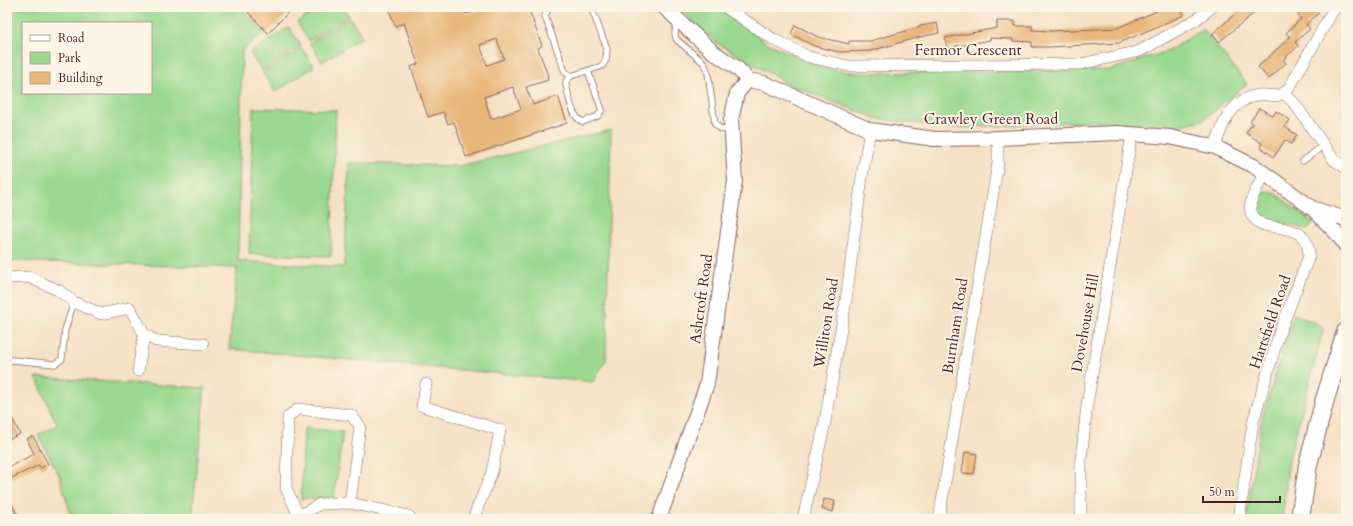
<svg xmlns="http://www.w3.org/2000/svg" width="1353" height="526" font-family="Cardo,serif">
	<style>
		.green { fill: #99d88e; stroke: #727c5c; fill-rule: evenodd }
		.building { fill: #e8b678; fill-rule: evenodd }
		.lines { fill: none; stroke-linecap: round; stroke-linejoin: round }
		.service-casing { stroke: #866361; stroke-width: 7 }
		.minor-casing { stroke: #866361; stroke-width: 12 }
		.tertiary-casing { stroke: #866361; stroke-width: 16 }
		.primary-casing { stroke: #866361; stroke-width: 20 }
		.service { stroke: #fff; stroke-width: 5.5 }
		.minor { stroke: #fff; stroke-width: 11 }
		.tertiary { stroke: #fff; stroke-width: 14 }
		.primary { stroke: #fff; stroke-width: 18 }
		.labels { text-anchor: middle; stroke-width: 4; stroke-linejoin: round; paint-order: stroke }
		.street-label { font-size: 15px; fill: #4a1f2b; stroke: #fcf5e5 }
	</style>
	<rect width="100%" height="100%" fill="#fcf5e5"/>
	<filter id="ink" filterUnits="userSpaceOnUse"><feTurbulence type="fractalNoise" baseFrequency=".025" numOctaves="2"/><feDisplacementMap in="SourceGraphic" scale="8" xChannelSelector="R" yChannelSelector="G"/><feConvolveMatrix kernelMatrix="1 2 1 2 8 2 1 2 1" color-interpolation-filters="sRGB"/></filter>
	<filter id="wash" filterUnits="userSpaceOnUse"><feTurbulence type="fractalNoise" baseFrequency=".012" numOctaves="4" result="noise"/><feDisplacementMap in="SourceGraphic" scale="16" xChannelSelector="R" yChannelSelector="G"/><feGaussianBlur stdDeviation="0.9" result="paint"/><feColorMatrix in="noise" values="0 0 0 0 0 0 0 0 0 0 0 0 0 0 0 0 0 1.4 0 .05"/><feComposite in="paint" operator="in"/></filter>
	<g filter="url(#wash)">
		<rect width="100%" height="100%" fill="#f5e1c5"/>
		<!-- green -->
		<path class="green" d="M11 7H240L264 32 242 51 238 261 344 267 349 163 459 166 611 130 606 360 593 382 229 349 237 268 7 261V124ZM23 23H151V93H23Z
			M322 7H343L349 16 309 41 297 22Z
			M677 7H719L767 43 825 69 861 73 1110 70 1168 51 1203 29 1247 84 1203 120 1176 126 1095 121 948 128 875 118 788 84 717 43Z
			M350 18 362 37 322 62 310 43Z
			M289 27 301 46 262 71 250 53Z
			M302 48 314 67 275 92 263 73Z
			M253 108 336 110 331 256 249 254Z
			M1262 192 1275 193 1313 223 1307 230 1260 216 1255 203Z
			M1294 314 1324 327 1289 459 1282 519H1246L1262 418Z
			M36 377 205 388 192 519H72L59 475 38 435 57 425Z
			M304 428 343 432 334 497 301 499Z"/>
		<g id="blocks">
			<!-- building -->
			<path class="building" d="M243 7H282L288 13 268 33Z
				M388 7H458V10L464 8 466 14 488 7H528L542 46 538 48 548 76H547L548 80 526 87 533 105 558 96 567 123 466 157 454 122 448 124 443 112 428 117 411 67 418 64 404 23 395 26ZM497 39 504 59 487 65 480 45ZM513 87 521 109 491 119 484 97Z
				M1166 7H1180L1184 15 1119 43 1051 47H1032V42L1012 41 1013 39 990 38V40L947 48 945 38 997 28V21H1015V26H1032V30L1051 31 1117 28Z
				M1243 7H1261L1219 42 1212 34Z
				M1307 7H1314L1319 13 1306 24 1310 29 1295 42 1298 46 1283 60 1286 63 1269 79 1258 67 1290 37 1286 33 1301 19 1298 15Z
				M937 23 939 33 920 37 870 51 839 52 814 46 791 34 795 25 818 37 849 44V41H870L920 27V26Z
				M1259 108 1273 116 1276 111 1290 120 1285 127 1297 135 1291 144 1285 140 1274 157 1260 147 1262 143 1246 133 1253 123 1250 122Z
				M7 408 20 434 7 440Z
				M33 436 48 464 41 468 39 465 7 480V468L34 454 27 439Z
				M965 452 977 454 974 474 962 473Z
				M7 494 19 519H7Z
				M824 499 835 501 833 512 822 509Z"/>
		</g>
	</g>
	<g filter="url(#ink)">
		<use href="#blocks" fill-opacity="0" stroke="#866361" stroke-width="1"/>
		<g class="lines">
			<!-- service casing -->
			<g class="service-casing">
				<path id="service" d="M549 7 545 16 565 72 571 76 602 66 606 60 607 49 591 7
					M678 21C676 28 673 33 677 40L704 63 708 73 715 124 721 129 731 131
					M571 76 566 81V85C569 96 571 117 583 122L598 116 602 110 588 71
					M1303 161 1324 145
					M12 360 55 364 62 359 65 330 74 302"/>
			</g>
			<!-- minor casing -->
			<g class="minor-casing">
				<path id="minor" d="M725 7 773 39 809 57 849 66 1081 64 1140 51 1197 19 1212 7
					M1284 93 1295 104 1334 160 1346 168
					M1215 147C1222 124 1231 100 1258 95 1271 93 1278 101 1289 88L1335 7
					M7 278 28 277 58 290 74 302 101 314 130 308 144 334
					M138 371 144 334 156 341 203 344
					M426 384 422 406 500 430 492 472 473 519
					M299 516 286 488 288 417 298 409 351 415 360 426 350 503
					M298 519 299 516 320 504 350 503 409 516 408 519
					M803 519 824 427 846 300 862 177 870 130
					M939 519 998 163V138
					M1081 519V460L1087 405 1132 134
					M1239 519 1253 422 1279 334 1309 256C1308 227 1287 230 1264 225 1238 214 1256 189 1265 174"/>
			</g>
			<!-- tertiary casing -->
			<g class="tertiary-casing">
				<path id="tertiary" d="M664 7 712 51 738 69 748 80 764 83 870 130 935 139 998 138 1117 133 1170 137 1215 147 1254 166 1312 208 1338 235 1346 246
					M1315 209 1346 219
					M659 519 707 384 735 181 731 120 737 93 748 80"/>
			</g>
			<!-- primary casing -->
			<g class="primary-casing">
				<path id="primary" d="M1300 519 1308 465 1325 399 1346 332"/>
			</g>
			<!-- service -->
			<use href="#service" class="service"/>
			<!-- minor -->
			<use href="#minor" class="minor"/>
			<!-- tertiary -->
			<use href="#tertiary" class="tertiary"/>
			<!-- primary -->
			<use href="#primary" class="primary"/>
		</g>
	</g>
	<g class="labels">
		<!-- street labels -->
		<g class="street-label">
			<text x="968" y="55">Fermor Crescent</text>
			<text x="991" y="124">Crawley Green Road</text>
			<text transform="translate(701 299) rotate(-82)" y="5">Ashcroft Road</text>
			<text transform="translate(1270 322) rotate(-71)" y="5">Hartsfield Road</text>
			<text transform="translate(826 323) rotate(-81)" y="5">Williton Road</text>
			<text transform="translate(1085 323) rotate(-80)" y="5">Dovehouse Hill</text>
			<text transform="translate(955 326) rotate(-81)" y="5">Burnham Road</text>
		</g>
	</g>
	<!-- margin -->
	<rect width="1353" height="526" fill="none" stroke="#fcf5e5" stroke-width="24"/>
	<!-- legend -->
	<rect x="22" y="22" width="130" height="72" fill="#fcf5e5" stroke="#b59f9b"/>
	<rect x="30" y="35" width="20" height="6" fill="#ffffff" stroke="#b59f9b"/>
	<text x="58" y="42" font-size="12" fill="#4a1f2b">Road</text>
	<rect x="30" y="52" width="20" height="12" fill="#99d88e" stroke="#b59f9b"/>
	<text x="58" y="62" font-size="12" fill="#4a1f2b">Park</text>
	<rect x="30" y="72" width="20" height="12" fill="#e8b678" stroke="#b59f9b"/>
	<text x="58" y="82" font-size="12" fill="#4a1f2b">Building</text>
	<!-- scale -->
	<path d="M1203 496v6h77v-6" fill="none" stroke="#4a1f2b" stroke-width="2"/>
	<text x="1209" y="496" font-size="12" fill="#4a1f2b" stroke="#fcf5e5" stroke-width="3" paint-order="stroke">50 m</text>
</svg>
